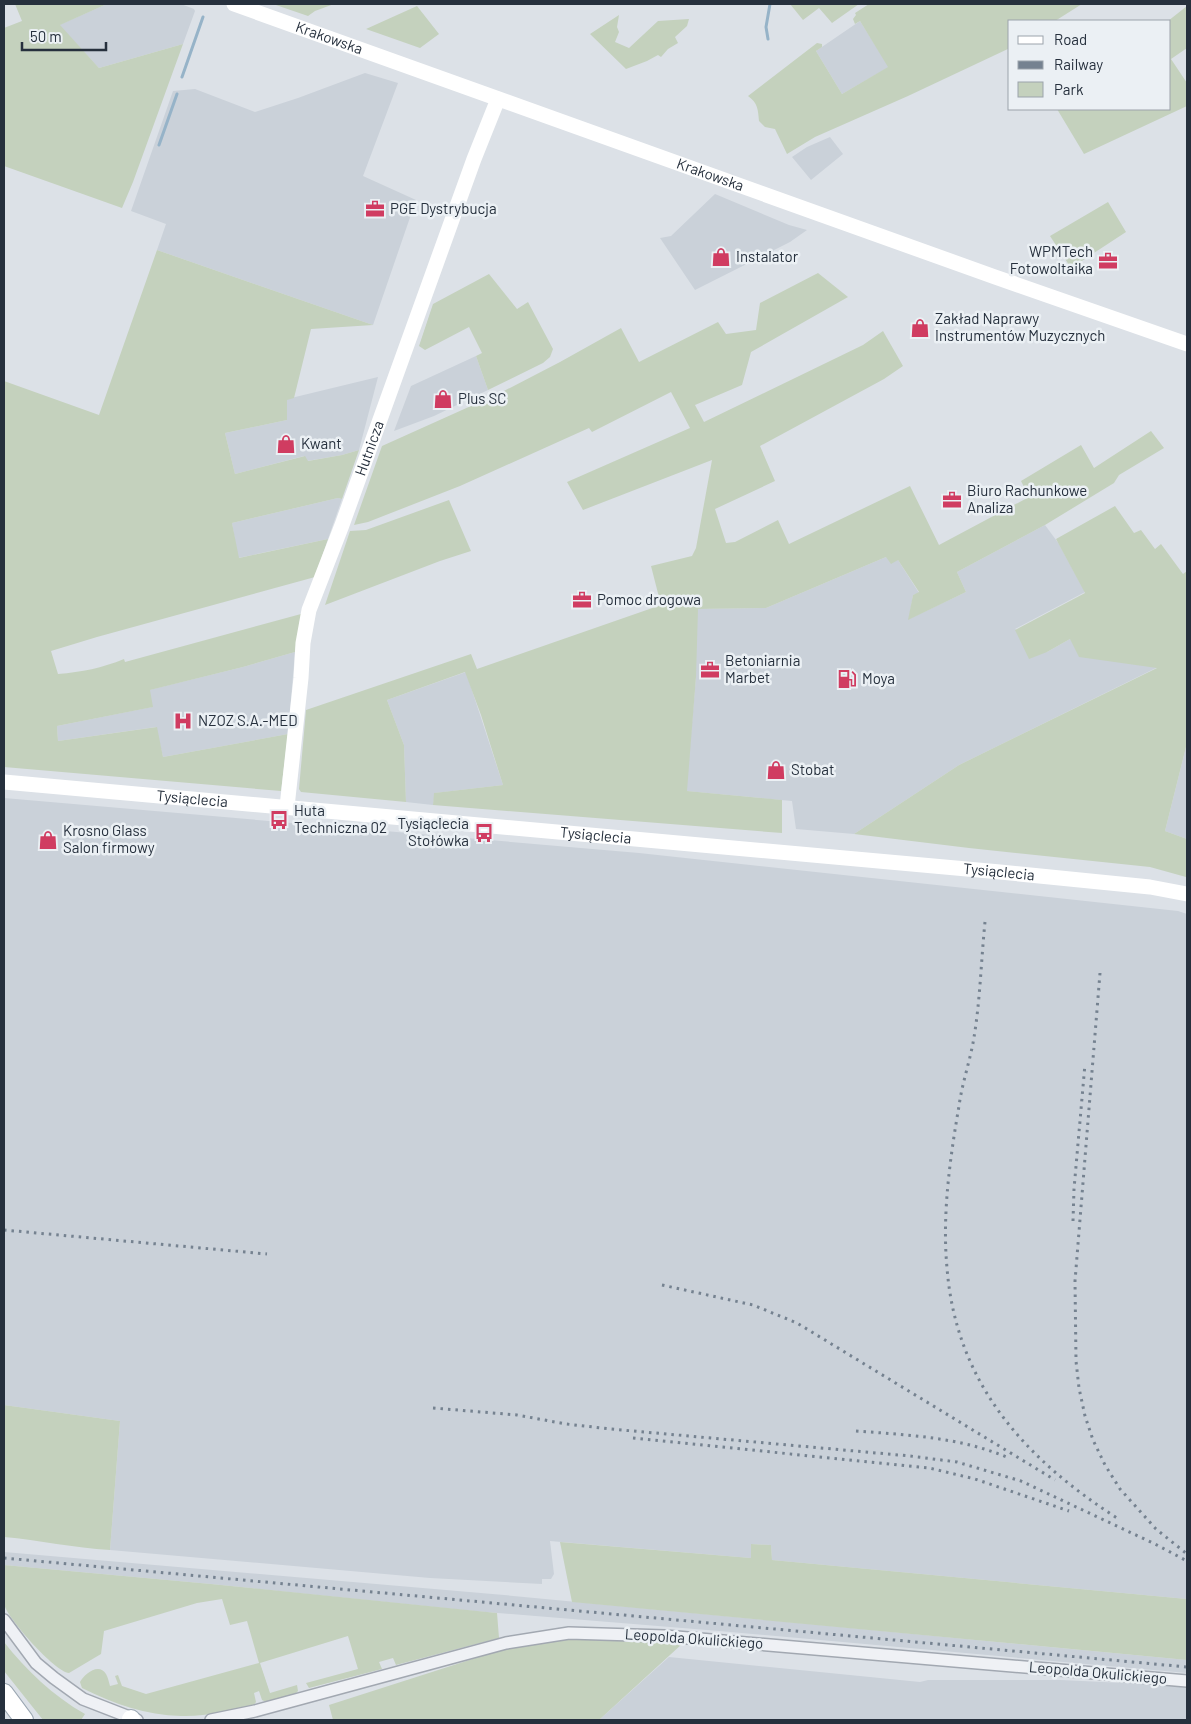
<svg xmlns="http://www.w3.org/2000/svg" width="1191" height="1724" font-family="Barlow,sans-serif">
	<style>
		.built { fill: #cad1d9 }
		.green { fill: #c4d1bd }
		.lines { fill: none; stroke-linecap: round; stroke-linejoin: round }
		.stream { stroke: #96b3c8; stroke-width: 3 }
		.street-casing { stroke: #a2a8b1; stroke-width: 14 }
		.primary-casing { stroke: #9ba7b2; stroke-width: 20 }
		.street { stroke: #eff1f5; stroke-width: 11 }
		.secondary { stroke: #fff; stroke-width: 15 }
		.primary { stroke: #fff; stroke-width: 18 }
		.rail { stroke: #758290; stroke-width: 3; stroke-dasharray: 2.5 5; stroke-linecap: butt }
		.labels { text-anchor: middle; stroke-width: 5; stroke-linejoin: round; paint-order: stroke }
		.street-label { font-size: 15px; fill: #26303d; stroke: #ebf0f4 }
		.poi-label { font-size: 15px; fill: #26303d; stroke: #ebf0f4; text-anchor: start }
	</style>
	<rect width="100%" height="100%" fill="#dce1e7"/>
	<!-- built -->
	<path class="built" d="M107 4H181L194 9 195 11 183 44 99 68 59 25Z
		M860 21 889 67 842 94 816 51Z
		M365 73 398 83 363 176 416 200 373 325 157 250 166 224 131 211 173 91 195 89 255 112 298 98Z
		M830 137 843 154 811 180 792 157 807 147Z
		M715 194 789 225 807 230 790 242 695 290 660 238 671 236Z
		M476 356 488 390 434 416 394 431 411 386Z
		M378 377 359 450 342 455 307 461 304 456 235 474 225 433 287 420V399Z
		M338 498 342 499 328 539 238 558 232 523Z
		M1045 525 1059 544 1085 592 1015 629 1047 652 1070 639 1158 667 959 765 854 834 796 829 792 801 686 791 696 677V609L766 608 886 557 898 560 919 593 913 595 909 619 966 592 957 572Z
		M295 652 288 734 163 757 156 727 58 741 57 726 152 707 149 690 243 667Z
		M466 672 503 785 435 793 433 805 406 802 404 745 387 700Z
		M1187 743V839L1165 831Z
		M4 798 639 853 1178 911 1187 914V1599L772 1560 771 1545 751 1544V1558L550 1541 554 1574 551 1579H542V1584L430 1578 110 1550 120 1421 4 1405Z
		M4 1552 504 1595 1187 1660V1673L719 1631 474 1611 211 1584 4 1565Z
		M669 1657 920 1682 928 1680H1061L1166 1685 1187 1688V1720H599Z"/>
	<!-- green -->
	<path class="green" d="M15 4H107L60 25 99 68 183 44 133 182 122 208 4 166V28L22 21Z
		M273 4H334L315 11 308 16Z
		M790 4H859L832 23 819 8 803 20Z
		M869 4H1082L1055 21H1010V48L908 96 815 137 787 154 775 129 765 127 759 121C758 110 758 103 748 96L817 43 822 44V47L816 51 842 94 888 67 860 21 855 24 853 19 856 15 855 13Z
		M417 6 439 34 420 48 366 29Z
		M1187 6V48L1171 59 1187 83V106L1084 154 1057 109H1170V21H1168Z
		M619 15 617 27 619 32 615 42 629 48 658 21 689 19 687 26 675 37 678 43 668 49 661 57 658 55 647 61 626 69 590 34Z
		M1108 202 1126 232 1071 268 1050 236Z
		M157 250 373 325 311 329 294 398 287 400V420L225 433 235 474 305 456 308 461 342 455 359 450 342 499 338 498 232 523 239 558 328 539 315 577 97 637 51 651 58 674C82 672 102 668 124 659L125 662 301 614 295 652 243 667 150 690 153 707 57 726 58 741 157 727 163 757 288 734 281 791 4 767V381L99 415Z
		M818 273 848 297 751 352 742 385 695 405 704 422 863 345 883 331 903 366 884 379 760 446 775 481 715 509 726 543 735 542 778 520 789 544 910 486 939 545 1029 497 1021 481 1081 445 1094 468 1151 431 1164 448 1119 475 1114 483 1045 525 957 572 966 592 908 620 913 595 919 592 898 560 891 564 886 557 766 608 698 609 696 677 687 791 782 800V833L433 805 434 793 503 785 481 715 465 672 387 700 404 745 406 802 301 792 299 789 306 710 471 654 477 669 661 605 651 566 692 556 696 548 712 460 583 510 567 482 690 428 671 392 592 432 589 428 460 486 368 522 354 525 382 446 502 392 560 362 621 328 639 362 718 322 726 334 756 330 760 303Z
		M489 274 517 309 528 302 553 349 550 357 543 363 488 390 476 356 482 353 469 327 425 350 419 346 433 304Z
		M449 500 471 551 440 561 325 605 350 531 366 530Z
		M1115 506 1134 533 1141 530 1155 549 1161 544 1183 574 1187 571V743L1165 831 1187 839V871L1186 877 1150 867 969 848 854 834 959 765 1157 668 1079 657 1070 639 1047 652 1029 659 1015 630 1085 593 1056 539Z
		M4 1405 120 1421 110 1550C74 1548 39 1540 4 1537Z
		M560 1542 751 1558V1544L771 1545 772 1560 1187 1599V1660L572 1602Z
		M4 1565 211 1584 497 1613 499 1638 396 1665 393 1658 379 1662 382 1669 309 1688 306 1683 358 1669 348 1636 260 1663 270 1693 297 1685 298 1691 295 1694 266 1702 262 1700 259 1691 254 1693 256 1702 253 1706C230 1710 205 1717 181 1716 146 1715 114 1704 82 1688L80 1682C84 1674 99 1662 106 1674 108 1677 109 1683 110 1686L118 1684 115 1676 118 1675 122 1686 146 1694 259 1663 247 1621 230 1625 222 1599 197 1603 104 1631 101 1654 69 1673C55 1672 7 1618 4 1604 1 1594 4 1576 4 1565Z
		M569 1638 682 1644 599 1720H333L329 1705 513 1646Z
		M4 1642C26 1670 53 1696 85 1714L81 1720H43L4 1671Z"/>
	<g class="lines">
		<!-- stream -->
		<path class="stream" d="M768 39 766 27 770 4
			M182 77 203 17
			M159 145 177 94"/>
		<!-- street casing -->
		<g class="street-casing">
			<path id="street" d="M4 1620 36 1663 54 1678 83 1699 137 1720
				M211 1720 255 1711 506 1643 569 1633 665 1636 1187 1681"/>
		</g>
		<!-- primary casing -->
		<g class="primary-casing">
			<path id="primary" d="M4 1693 24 1720
				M131 1720V1719"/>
		</g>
		<!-- street -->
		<use href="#street" class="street"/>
		<!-- secondary -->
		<g class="secondary">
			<path id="s1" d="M234 4 995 277 1187 344"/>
			<path id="s2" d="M4 782 1000 872 1150 887 1187 894"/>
			<path id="s3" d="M287 807 301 678 303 643 309 610 342 525 474 159 498 99"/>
		</g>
		<!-- primary -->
		<use href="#primary" class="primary"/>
		<!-- rail -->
		<path class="rail" d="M985 922C981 961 980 1005 973 1043 969 1064 962 1084 959 1106 950 1158 942 1215 947 1268 956 1383 1024 1458 1117 1518
			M1100 973 1075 1281 1076 1361 1079 1388 1085 1416 1093 1440 1105 1465 1120 1489 1156 1529 1187 1554
			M1073 1221 1074 1189 1085 1064
			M4 1230 267 1254
			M662 1285 753 1305 797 1323 1055 1480
			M433 1408 517 1415 566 1424 611 1429 910 1456 957 1462 1021 1481 1155 1544 1187 1561
			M856 1431C908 1435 960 1437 1009 1458
			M633 1438 929 1468 975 1479 1069 1511
			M4 1558 1187 1667"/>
	</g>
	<!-- icons -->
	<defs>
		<g id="office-bare" transform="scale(1.5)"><path d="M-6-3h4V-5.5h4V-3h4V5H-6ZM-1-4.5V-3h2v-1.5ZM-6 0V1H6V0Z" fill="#d03c61" stroke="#ebf0f4" stroke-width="2.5" paint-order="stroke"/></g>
		<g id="shop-bare" transform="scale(1.5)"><path d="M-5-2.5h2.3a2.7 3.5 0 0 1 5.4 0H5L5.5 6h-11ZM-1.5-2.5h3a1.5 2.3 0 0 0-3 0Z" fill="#d03c61" stroke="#ebf0f4" stroke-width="2.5" paint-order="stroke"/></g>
		<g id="fuel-bare" transform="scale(1.5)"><path d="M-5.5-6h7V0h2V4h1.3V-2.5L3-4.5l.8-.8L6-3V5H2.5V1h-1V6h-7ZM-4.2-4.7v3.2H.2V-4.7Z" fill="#d03c61" stroke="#ebf0f4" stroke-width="2.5" paint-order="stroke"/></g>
		<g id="hospital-bare" transform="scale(1.5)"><path d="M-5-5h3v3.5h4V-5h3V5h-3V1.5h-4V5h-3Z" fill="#d03c61" stroke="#ebf0f4" stroke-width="2.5" paint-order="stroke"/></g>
		<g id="bus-bare" transform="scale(1.5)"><path d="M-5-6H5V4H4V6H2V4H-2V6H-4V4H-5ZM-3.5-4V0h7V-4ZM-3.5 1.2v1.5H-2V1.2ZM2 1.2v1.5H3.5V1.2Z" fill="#d03c61" stroke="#ebf0f4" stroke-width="2.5" paint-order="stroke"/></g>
	</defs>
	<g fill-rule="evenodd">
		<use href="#office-bare" x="375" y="209"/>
		<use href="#shop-bare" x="721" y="257"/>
		<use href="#office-bare" x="1108" y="261"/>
		<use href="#shop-bare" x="920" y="328"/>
		<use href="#shop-bare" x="443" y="399"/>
		<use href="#shop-bare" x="286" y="444"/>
		<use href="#office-bare" x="952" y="500"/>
		<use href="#office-bare" x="582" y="600"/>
		<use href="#office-bare" x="710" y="670"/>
		<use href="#fuel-bare" x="847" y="679"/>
		<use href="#hospital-bare" x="183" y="721"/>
		<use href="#shop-bare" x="776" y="770"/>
		<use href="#bus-bare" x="279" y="820"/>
		<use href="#bus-bare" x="484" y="833"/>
		<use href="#shop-bare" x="48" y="840"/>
	</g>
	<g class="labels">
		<!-- street labels -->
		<g class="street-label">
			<text dy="5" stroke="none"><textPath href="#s1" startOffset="101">Krakowska</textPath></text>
			<text dy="5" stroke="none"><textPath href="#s1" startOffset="506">Krakowska</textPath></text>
			<text dy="5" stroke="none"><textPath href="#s3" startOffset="371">Hutnicza</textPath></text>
			<text dy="5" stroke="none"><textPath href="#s2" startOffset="189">Tysiąclecia</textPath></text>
			<text dy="5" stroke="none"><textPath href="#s2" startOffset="594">Tysiąclecia</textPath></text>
			<text dy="5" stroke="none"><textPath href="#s2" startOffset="999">Tysiąclecia</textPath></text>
			<text transform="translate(694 1639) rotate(4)" y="5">Leopolda Okulickiego</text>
			<text transform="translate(1098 1673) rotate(5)" y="5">Leopolda Okulickiego</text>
		</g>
		<!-- poi labels -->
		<g class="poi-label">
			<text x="390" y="214">PGE Dystrybucja</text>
			<text x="1093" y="257" text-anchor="end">WPMTech<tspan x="1093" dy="17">Fotowoltaika</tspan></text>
			<text x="736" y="262">Instalator</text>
			<text x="935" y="324">Zakład Naprawy<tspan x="935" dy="17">Instrumentów Muzycznych</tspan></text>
			<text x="458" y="404">Plus SC</text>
			<text x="301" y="449">Kwant</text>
			<text x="967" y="496">Biuro Rachunkowe<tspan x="967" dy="17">Analiza</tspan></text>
			<text x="597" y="605">Pomoc drogowa</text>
			<text x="725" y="666">Betoniarnia<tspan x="725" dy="17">Marbet</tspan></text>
			<text x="862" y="684">Moya</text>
			<text x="198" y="726">NZOZ S.A.-MED</text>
			<text x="791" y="775">Stobat</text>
			<text x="294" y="816">Huta<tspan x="294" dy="17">Techniczna 02</tspan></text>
			<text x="469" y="829" text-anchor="end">Tysiąclecia<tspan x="469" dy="17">Stołówka</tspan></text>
			<text x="63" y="836">Krosno Glass<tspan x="63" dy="17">Salon firmowy</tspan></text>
		</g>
	</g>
	<!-- border -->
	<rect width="1191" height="1724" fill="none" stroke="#26303d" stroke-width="10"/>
	<!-- legend -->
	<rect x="1008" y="20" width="162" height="90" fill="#ebf0f4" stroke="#9ca3ab"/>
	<rect x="1018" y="36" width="25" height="8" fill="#ffffff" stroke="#9ca3ab"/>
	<text x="1054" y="45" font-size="15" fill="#26303d">Road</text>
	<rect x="1018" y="61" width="25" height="8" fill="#758290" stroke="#9ca3ab"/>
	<text x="1054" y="70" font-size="15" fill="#26303d">Railway</text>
	<rect x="1018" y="82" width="25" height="15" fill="#c4d1bd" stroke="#9ca3ab"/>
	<text x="1054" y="95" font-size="15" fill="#26303d">Park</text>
	<!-- scale -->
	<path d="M22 42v8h84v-8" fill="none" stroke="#26303d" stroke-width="2.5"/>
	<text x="30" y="42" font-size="15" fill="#26303d" stroke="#ebf0f4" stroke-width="4" paint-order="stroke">50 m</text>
</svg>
